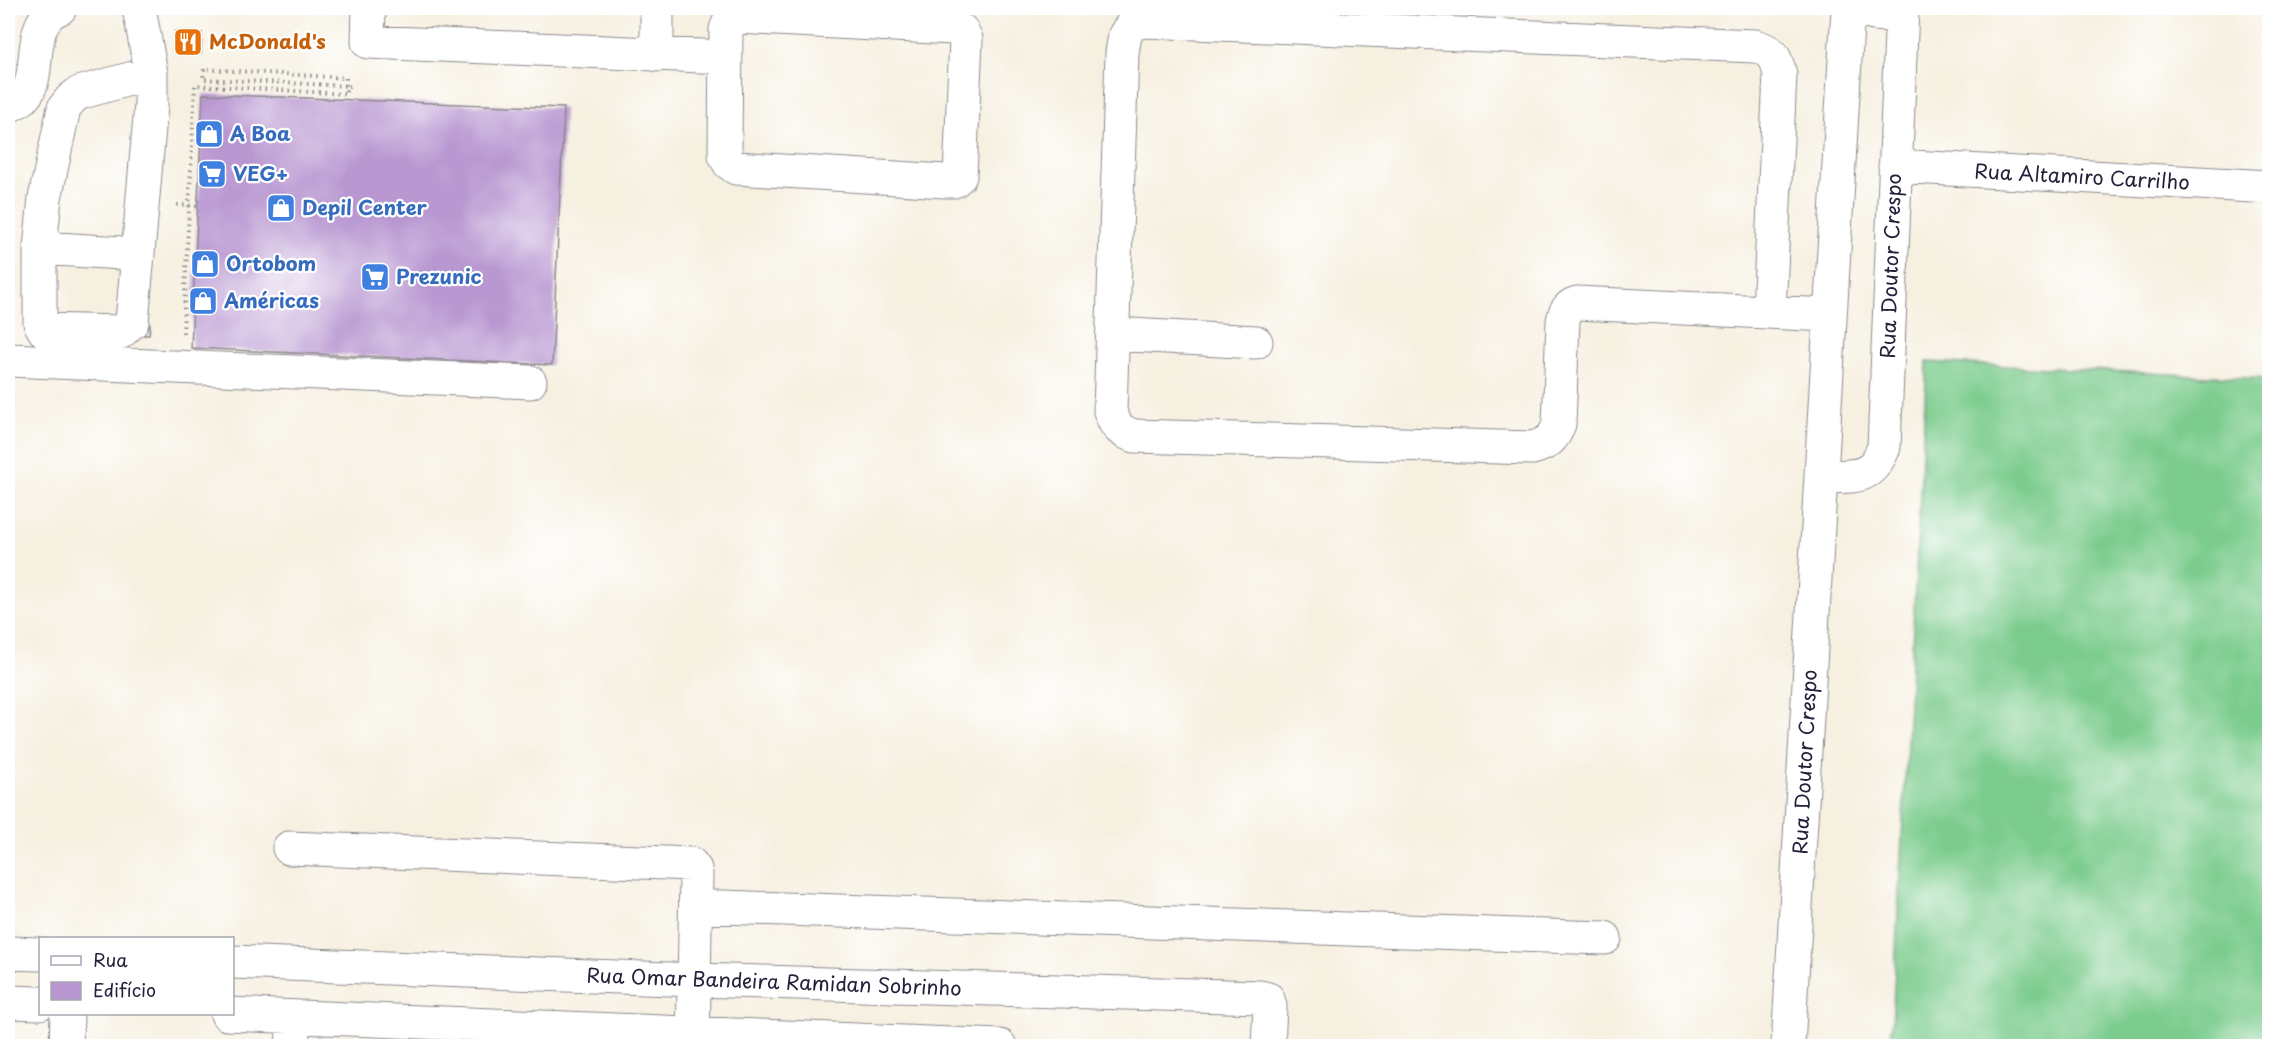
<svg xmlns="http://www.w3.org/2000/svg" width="2277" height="1054" font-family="'Playpen Sans',sans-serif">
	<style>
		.grass { fill: #7bcc8d; stroke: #4e7764; stroke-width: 1.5 }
		.building { fill: #b998d2 }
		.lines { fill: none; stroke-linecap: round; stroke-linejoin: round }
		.minor-casing { stroke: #8c898e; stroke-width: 35 }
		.path { stroke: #8c898e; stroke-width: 4; stroke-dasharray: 1.5 4.5; stroke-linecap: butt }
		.minor { stroke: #fff; stroke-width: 33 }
		.labels { text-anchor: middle; stroke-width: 4.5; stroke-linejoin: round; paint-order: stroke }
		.food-label { font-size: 20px; font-weight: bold; fill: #c56008; stroke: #fff; text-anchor: start }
		.shop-label { font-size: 20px; font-weight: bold; fill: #366cbe; stroke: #fff; text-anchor: start }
		.street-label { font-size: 20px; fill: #22223b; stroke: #fff }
	</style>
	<rect width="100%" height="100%" fill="#fff"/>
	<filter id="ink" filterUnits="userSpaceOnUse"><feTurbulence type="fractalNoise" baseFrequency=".0167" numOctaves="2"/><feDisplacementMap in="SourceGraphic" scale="12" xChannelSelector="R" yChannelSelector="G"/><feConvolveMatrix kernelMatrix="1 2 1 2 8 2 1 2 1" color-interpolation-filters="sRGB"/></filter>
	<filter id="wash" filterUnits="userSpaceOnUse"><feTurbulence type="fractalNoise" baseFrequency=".008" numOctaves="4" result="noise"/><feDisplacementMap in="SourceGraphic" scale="24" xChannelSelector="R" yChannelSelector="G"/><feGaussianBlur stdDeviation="1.35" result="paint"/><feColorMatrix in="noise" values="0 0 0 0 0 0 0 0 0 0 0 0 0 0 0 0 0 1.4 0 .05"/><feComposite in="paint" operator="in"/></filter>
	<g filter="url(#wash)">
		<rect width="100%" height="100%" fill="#f6f0e0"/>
		<!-- grass -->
		<path class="grass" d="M1927 362 2269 379V1046H1891Z"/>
		<g id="blocks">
			<!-- building -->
			<path class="building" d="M175 31 202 33 201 53 174 52Z
				M203 94 564 108 552 365 191 348Z
				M136 325H150L149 335H136Z"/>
		</g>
	</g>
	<g filter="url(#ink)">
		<use href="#blocks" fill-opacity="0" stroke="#8c898e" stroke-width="1.5"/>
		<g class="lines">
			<!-- minor casing -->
			<g class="minor-casing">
				<path id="minor" d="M139 8 151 73V105L132 322 121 332 44 330 40 323V248L45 198 64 108 71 99 79 93 151 73
					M369 8 368 42 725 57
					M1858 8C1871 15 1884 18 1896 8
					M737 17 953 28 962 31 966 39 960 176 954 181H945L736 168 729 163 725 155 726 29 730 20Z
					M657 55V8
					M8 106C13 104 20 101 24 97 44 76 24 21 60 8
					M1895 166 2270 187
					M40 248 138 254
					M1769 312 1780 75C1776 56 1773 51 1755 46L1145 21 1132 24 1125 35 1122 53 1110 411C1115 426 1120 432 1135 436L1532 448C1547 444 1554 439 1559 424L1563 321C1565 312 1567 306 1577 303L1830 315
					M1113 334 1256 342
					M8 360 530 382
					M1822 477C1855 475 1870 482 1884 447L1902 8
					M289 848 691 864 695 869 696 875 693 1046
					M696 906 1605 938
					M8 953 40 954
					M232 962 695 980 1260 997 1268 999 1270 1006 1268 1046
					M8 1002 40 1003
					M227 1014 1000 1046
					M66 1046 67 1014
					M292 1046 294 1018
					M1788 1046 1848 8"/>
			</g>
			<!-- path -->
			<path class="path" d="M177 205 199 206
				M183 333 195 85 346 94V78L204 69 203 79 350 86"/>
			<!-- minor -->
			<use href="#minor" class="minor"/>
		</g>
	</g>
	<!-- icons -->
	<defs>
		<g id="restaurant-square" transform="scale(1.5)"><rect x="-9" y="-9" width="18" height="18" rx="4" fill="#e8710a" stroke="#fff"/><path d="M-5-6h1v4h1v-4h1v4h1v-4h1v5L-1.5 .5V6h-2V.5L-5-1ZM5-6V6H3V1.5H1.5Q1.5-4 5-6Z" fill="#fff"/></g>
		<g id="shop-square" transform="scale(1.5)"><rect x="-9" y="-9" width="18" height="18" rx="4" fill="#3f7fe0" stroke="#fff"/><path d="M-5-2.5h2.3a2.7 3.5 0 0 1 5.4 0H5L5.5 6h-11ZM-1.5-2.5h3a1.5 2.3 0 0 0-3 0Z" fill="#fff"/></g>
		<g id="supermarket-square" transform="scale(1.5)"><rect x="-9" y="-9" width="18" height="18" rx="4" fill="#3f7fe0" stroke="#fff"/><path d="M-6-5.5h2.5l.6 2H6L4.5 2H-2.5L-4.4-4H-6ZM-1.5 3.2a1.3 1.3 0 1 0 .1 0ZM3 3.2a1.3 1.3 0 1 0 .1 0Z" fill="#fff"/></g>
	</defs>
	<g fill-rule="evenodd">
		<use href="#restaurant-square" x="188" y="42"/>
		<use href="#shop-square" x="209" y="134"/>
		<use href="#supermarket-square" x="212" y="174"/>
		<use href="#shop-square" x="281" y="208"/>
		<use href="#shop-square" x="205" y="264"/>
		<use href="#supermarket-square" x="375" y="277"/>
		<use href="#shop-square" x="203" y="301"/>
	</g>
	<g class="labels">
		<!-- food labels -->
		<g class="food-label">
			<text x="209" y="49">McDonald's</text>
		</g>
		<!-- shop labels -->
		<g class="shop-label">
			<text x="230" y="141">A Boa</text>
			<text x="233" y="181">VEG+</text>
			<text x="302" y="215">Depil Center</text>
			<text x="226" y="271">Ortobom</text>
			<text x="396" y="284">Prezunic</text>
			<text x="224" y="308">Américas</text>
		</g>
		<!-- street labels -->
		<g class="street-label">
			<text transform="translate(2082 177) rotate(3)" y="7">Rua Altamiro Carrilho</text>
			<text transform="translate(1891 266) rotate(-88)" y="7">Rua Doutor Crespo</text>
			<text transform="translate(1805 762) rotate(-87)" y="7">Rua Doutor Crespo</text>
			<text transform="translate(774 982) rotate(2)" y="7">Rua Omar Bandeira Ramidan Sobrinho</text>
		</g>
	</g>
	<!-- margin -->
	<rect width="2277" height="1054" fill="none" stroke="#fff" stroke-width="30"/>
	<!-- legend -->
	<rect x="39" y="937" width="195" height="78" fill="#ffffff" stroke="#a7a7b1" stroke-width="1.5"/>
	<rect x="51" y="956" width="30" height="9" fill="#ffffff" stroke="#a7a7b1" stroke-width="1.5"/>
	<text x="93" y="967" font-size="18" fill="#22223b">Rua</text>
	<rect x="51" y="982" width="30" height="18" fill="#b998d2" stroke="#a7a7b1" stroke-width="1.5"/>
	<text x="93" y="997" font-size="18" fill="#22223b">Edifício</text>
</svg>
